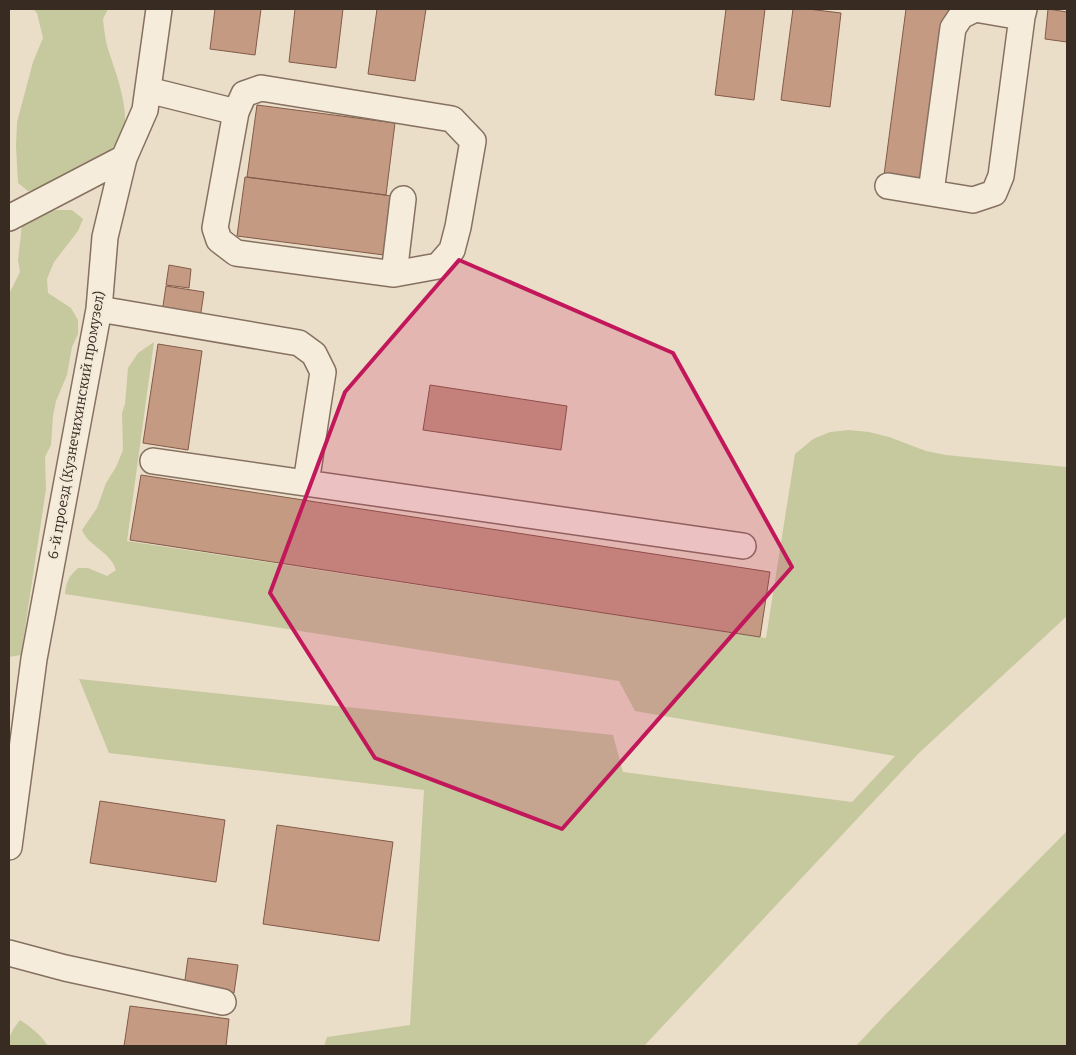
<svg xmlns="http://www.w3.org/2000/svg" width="1076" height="1055" font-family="Bitter,serif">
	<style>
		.green { fill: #c6c89e }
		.building { fill: #c59a83; stroke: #825b48 }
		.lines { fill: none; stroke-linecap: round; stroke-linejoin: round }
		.minor-casing { stroke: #867160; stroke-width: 28 }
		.minor { stroke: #f6ecdc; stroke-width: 25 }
		.marked { fill: #c2185b; fill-opacity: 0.2; stroke: #c2185b; stroke-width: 4; stroke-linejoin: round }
		.labels { text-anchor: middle; stroke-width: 4.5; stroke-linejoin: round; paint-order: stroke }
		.street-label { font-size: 14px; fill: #372b22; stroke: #f3e9d8 }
	</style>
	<rect width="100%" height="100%" fill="#ebdec9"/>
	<!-- green -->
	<path class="green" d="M33 9H108L103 19C104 29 105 39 108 49 115 71 132 113 122 135 115 151 94 161 80 168 63 178 47 190 28 191L18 183 16 146 17 122 33 62 43 38 37 13Z
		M58 210H72L83 219 78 231 54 262 47 279 48 293 71 308 78 320V334L72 347 67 375 56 401 53 416 51 445 45 457 46 489 21 655 9 657V294L20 272 18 260 22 225 43 212Z
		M154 342 127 541 766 638 795 454 813 439 830 432 849 430 869 432 889 437 926 451 946 455 1067 467V616L919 753 644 1046H324L327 1037 410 1025 424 790 109 753 79 679 613 735 623 772 852 802 895 756 635 711 619 681 65 594C66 582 69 576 78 568H88L107 576 116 570C110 551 89 547 82 530L97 508 106 483 116 467 123 450 122 413 125 404 128 368 138 353Z
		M1067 831V1046H856L884 1016Z
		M20 1020C31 1027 41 1035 48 1046H9C9 1034 13 1029 20 1020Z"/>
	<!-- building -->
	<path class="building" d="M215 9H261L255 55 210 49Z
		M295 9H343L336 68 289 62Z
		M377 9H426L415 81 368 74Z
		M726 9H765L754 100 715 95Z
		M793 9H808L841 13 830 107 781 100Z
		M906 9H950L927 180 884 175Z
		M1048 9 1067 12V42L1045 39Z
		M257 105 395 123 386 195 247 177Z
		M245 177 392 196 384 255 237 236Z
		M169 265 191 269 189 288 166 285Z
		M166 286 204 292 198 332 160 326Z
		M158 344 202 351 188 450 143 443Z
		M430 385 567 406 561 450 423 430Z
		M141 475 770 572 760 637 130 540Z
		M100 801 225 820 216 882 90 863Z
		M277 825 393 842 379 941 263 924Z
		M188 958 238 965 234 993 184 987Z
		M130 1006 229 1019 226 1046H124Z"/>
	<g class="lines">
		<!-- minor casing -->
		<g class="minor-casing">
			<path id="minor" d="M148 90 236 112 215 228 219 240 236 253 394 274 403 199
				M236 112 244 94 261 88 452 119 473 141 458 227 452 250 438 266 394 274
				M888 186 973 200 994 193 1001 176 1022 17 1024 9
				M931 192 953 28 961 16 975 9 1022 17
				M9 218 124 158
				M99 309 299 343 314 354 323 372 306 483
				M153 461 743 546
				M9 847 34 659 99 309 105 237 124 158 145 110 159 9
				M9 953 65 968 223 1002"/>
		</g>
		<!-- minor -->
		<use href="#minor" class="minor"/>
	</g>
	<!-- marked area -->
	<path class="marked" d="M459 260 673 353 792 567 562 829 375 758 270 593 345 392Z"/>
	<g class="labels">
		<!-- street labels -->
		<g class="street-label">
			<text transform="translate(76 425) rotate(-80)" y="5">6-й проезд (Кузнечихинский промузел)</text>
		</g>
	</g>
	<!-- border -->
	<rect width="1076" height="1055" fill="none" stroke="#372b22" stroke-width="20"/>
</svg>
